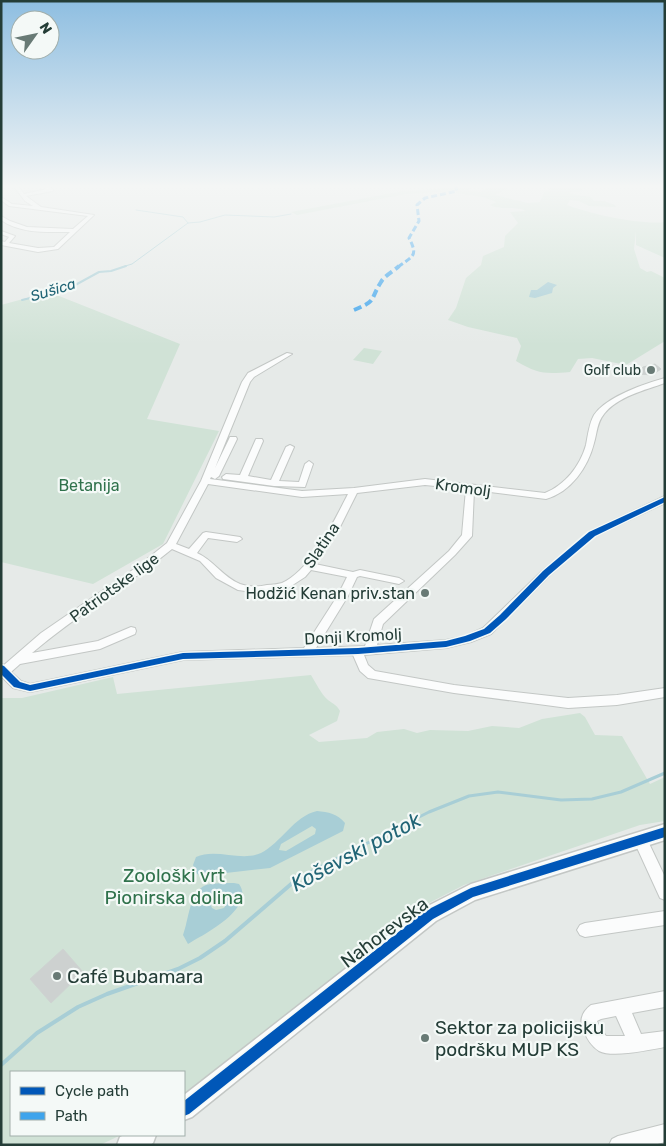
<svg xmlns="http://www.w3.org/2000/svg" width="666" height="1146" font-family="Rubik,sans-serif">
	<style>
		.green { fill: #d0e2d6 }
		.water { fill: #a8ced6; fill-rule: evenodd }
		.lines { fill: none; stroke-linecap: round; stroke-linejoin: round }
		.stream-far3 { stroke: #a8ced6; stroke-width: 1 }
		.stream-far2 { stroke: #a8ced6; stroke-width: 2 }
		.stream-far1 { stroke: #a8ced6; stroke-width: 3 }
		.stream { stroke: #a8ced6; stroke-width: 4 }
		.building { fill: #cdd1d0; stroke: #ced3d1 }
		.minor-casing { stroke: #c3c7c5; stroke-width: 2 }
		.tertiary-casing { stroke: #c3c7c5; stroke-width: 3 }
		.minor { fill: #fbfcfc; fill-rule: evenodd }
		.tertiary { fill: #fbfcfc; fill-rule: evenodd }
		.quiet-far1 { stroke: #3ea4ec; stroke-width: 3; stroke-dasharray: 6 3; stroke-linecap: butt }
		.quiet { stroke: #3ea4ec; stroke-width: 4; stroke-dasharray: 8 4; stroke-linecap: butt }
		.cycleway-casing { stroke: #f4f9f7; stroke-width: 3 }
		.cycleway { fill: #0057b8; fill-rule: evenodd }
		.poi-dot { fill: #687a75; stroke: #f4f9f7; stroke-width: 2 }
		.labels { text-anchor: middle; stroke-width: 4.5; stroke-linejoin: round; paint-order: stroke }
		.far-poi-label { font-size: 14px; fill: #243d37; stroke: #f4f9f7; text-anchor: end }
		.far-water-label { font-size: 15px; font-style: italic; fill: #216576; stroke: #f4f9f7 }
		.park-label { font-size: 16px; fill: #30724c; stroke: #f4f9f7 }
		.street-label { font-size: 16px; fill: #243d37; stroke: #f4f9f7 }
		.poi-label { font-size: 16px; fill: #243d37; stroke: #f4f9f7; text-anchor: end }
		.near-park-label { font-size: 19px; fill: #30724c; stroke: #f4f9f7 }
		.near-street-label { font-size: 19px; fill: #243d37; stroke: #f4f9f7 }
		.near-poi-label { font-size: 19px; fill: #243d37; stroke: #f4f9f7; text-anchor: start }
		.near-water-label { font-size: 21px; font-style: italic; fill: #216576; stroke: #f4f9f7 }
	</style>
	<rect width="100%" height="100%" fill="#e6eae8"/>
	<!-- green -->
	<path class="green" d="M453 185H475L469 187V191L481 192 486 188 504 186 507 189 495 195 528 203 540 202 544 192 549 191 551 186 574 185 583 189 582 191 571 192 570 194 591 197 594 201H604L615 205 616 207 589 206 579 201 570 200 567 205C590 214 640 225 665 222V258L636 245V231L634 249 640 268 647 272 651 271 665 278V341L626 365 592 358 578 359 570 372C545 374 538 374 516 361L521 346 517 338 468 327 448 320 456 308 466 278 481 265 483 256 504 247 505 236 518 223 510 212 526 211C514 205 501 211 490 205L496 202 483 197 456 193V191L406 194 297 215 291 212 403 191 452 188Z
		M49 292 180 344 147 419 219 431 163 544 93 584 1 562V305Z
		M364 348 382 351 373 364 353 360Z
		M311 675C316 683 321 694 328 700 334 705 336 704 340 711L337 721 309 735 319 742 367 738 377 732 404 729 417 733 430 730 468 731 492 726 519 728 542 719 580 713 585 717 595 735 622 736 650 784 665 777V821L640 825 464 885 429 903 211 1075 184 1095V1072H11V1135H121L100 1145H1V698H22L113 677 117 694Z"/>
	<!-- water -->
	<path class="water" d="M548 282 557 285 553 288 552 293 535 298 529 297 531 290H537Z
		M317 811C328 812 338 814 345 823L343 831 270 868 200 876 196 873 193 865 196 857C216 848 241 862 261 853 281 843 294 816 317 811ZM312 826 316 829 315 834 286 851 279 850 281 844Z
		M234 883 239 884C256 908 205 934 188 944L183 935C189 920 189 892 206 885 214 883 225 883 234 883ZM217 892 225 894 228 901 224 908 216 910 212 908 209 901 213 894Z"/>
	<g class="lines">
		<!-- stream-far3 -->
		<path class="stream-far3" d="M136 210 183 217 188 223
			M122 267 132 264 188 223 200 222 225 215 274 217 291 214"/>
		<!-- stream-far2 -->
		<path class="stream-far2" d="M22 300 68 289 99 272 111 271 126 266"/>
		<!-- stream-far1 -->
		<path class="stream-far1" d="M294 880 429 812 469 796 498 792 561 800 592 799 621 792 665 773"/>
		<!-- stream -->
		<path class="stream" d="M1 1065 37 1033 78 1007 107 994 178 969 200 958 225 941 297 879"/>
	</g>
	<!-- building -->
	<path class="building" d="M655 364 661 369 652 375 639 374 643 367Z
		M63 949 83 972 51 1003 30 979Z"/>
	<g class="lines">
		<!-- minor casing -->
		<g class="minor-casing">
			<path id="minor" d="M13 185H17L24 194 47 189 41 185H45L53 189V191L26 196 41 207 94 215 58 249 38 252 1 245V241L5 242 9 237 1 234V231L15 236 9 243 38 248 54 247 70 232C47 232 21 234 1 220V216L10 221 27 227 73 229 88 216 9 206 1 200V197L12 204 33 206 25 201Z
				M287 353 292 354 254 377 250 382 215 468 230 437H236L237 439 219 476 215 479 211 477 210 479 302 491 354 488 425 479 545 493C565 485 580 466 586 445 588 435 589 424 594 415 606 397 644 384 665 378V383C645 390 617 397 604 414 597 422 597 433 594 443 588 467 571 492 546 499L474 490 472 536 455 555 383 624 377 645 446 640 465 636 483 628 542 571 589 532 665 496V503L595 536 550 575 491 634 471 642 446 648 364 655 368 665 375 671 454 685 568 698 617 695 665 688V697L617 705 568 708 454 693 368 678 360 671 353 655 183 660 30 692 13 688 3 678H1V664L4 665 41 633 137 567 167 543 201 481 242 382 248 373ZM208 484 302 497 348 494C334 521 311 570 282 583 278 584 272 585 267 585 259 587 248 587 240 584 223 577 213 560 197 553L208 538 237 542 242 539 240 537 206 532 203 533 189 549 176 544ZM425 485 466 489 462 535 449 551 374 619 365 646 316 648 348 596 357 577 360 576 399 584 404 581 399 578 360 570 353 572 315 564 338 531 357 493ZM172 549 200 561 216 578 238 590 259 593 288 588 305 577 311 570 347 577 338 595 304 648 183 652 30 684 21 681 11 672 20 664 100 649 135 634 136 631 135 628 131 627 98 641 32 653C76 615 127 586 172 549Z
				M256 439H262L263 441 248 476 271 480 286 447 290 445 294 447 279 481 299 482 305 464 309 461 313 464 305 487 274 486 223 479 222 477 226 474 240 475Z
				M640 833 645 835 665 877V900L660 898 633 839 635 835Z
				M665 911V925L585 937 580 935 577 930 580 925 585 923Z
				M665 991V1007L632 1013 641 1034 665 1031V1047C649 1050 612 1058 599 1051 591 1046 586 1037 583 1029 579 1019 583 1011 591 1005ZM616 1016 625 1036H606L599 1026 597 1021 601 1019Z
				M665 1124V1142L654 1145H609L612 1139 618 1136Z"/>
		</g>
		<!-- tertiary casing -->
		<g class="tertiary-casing">
			<path id="tertiary" d="M665 824V840L475 900 436 921 192 1117 184 1120V1095L422 909 471 884Z
				M124 1135H156L153 1143 150 1145H117L120 1137Z"/>
		</g>
		<!-- minor -->
		<use href="#minor" class="minor"/>
		<!-- tertiary -->
		<use href="#tertiary" class="tertiary"/>
		<!-- quiet-far1 -->
		<path class="quiet-far1" d="M398 267C412 256 419 257 409 238L419 221 417 205 425 198 457 191 455 185"/>
		<!-- quiet -->
		<path class="quiet" d="M354 310C378 300 369 301 381 282 384 276 394 271 399 266"/>
		<!-- cycleway casing -->
		<g class="cycleway-casing">
			<path id="cycleway" d="M665 497V502L595 536 549 575 506 619 490 633 470 641 446 647 358 654 183 659 30 691 14 687 1 674V665L4 666 20 682 30 685 183 653 358 648 446 641 465 636 484 629 500 615 543 571 589 532Z
				M665 827V837L473 897 433 919 189 1114 184 1116V1101L425 911 471 888Z"/>
		</g>
		<!-- cycleway -->
		<use href="#cycleway" class="cycleway"/>
	</g>
	<!-- sky -->
	<linearGradient id="sky" x2="0" y2="1"><stop stop-color="#8ebee1"/><stop offset="0.54" stop-color="#f4f6f5"/><stop offset="1" stop-color="#f4f6f5" stop-opacity="0"/></linearGradient>
	<rect width="666" height="345" fill="url(#sky)"/>
	<!-- markers -->
	<g class="poi-dot">
		<circle cx="651" cy="370" r="5"/>
		<circle cx="425" cy="593" r="5"/>
		<circle cx="57" cy="976" r="5"/>
		<circle cx="425" cy="1038" r="5"/>
	</g>
	<g class="labels">
		<!-- far-poi labels -->
		<g class="far-poi-label">
			<text x="641" y="375">Golf club</text>
		</g>
		<!-- far-water labels -->
		<g class="far-water-label">
			<text transform="translate(53 290) rotate(-17)" y="5">Sušica</text>
		</g>
		<!-- park labels -->
		<g class="park-label">
			<text x="89" y="491">Betanija</text>
		</g>
		<!-- street labels -->
		<g class="street-label">
			<text transform="translate(463 487) rotate(8)" y="6">Kromolj</text>
			<text transform="translate(321 545) rotate(-56)" y="6">Slatina</text>
			<text transform="translate(114 587) rotate(-36)" y="6">Patriotske lige</text>
			<text transform="translate(353 636) rotate(-3)" y="6">Donji Kromolj</text>
		</g>
		<!-- poi labels -->
		<g class="poi-label">
			<text x="415" y="599">Hodžić Kenan priv.stan</text>
		</g>
		<!-- near-park labels -->
		<g class="near-park-label">
			<text x="174" y="882">Zoološki vrt<tspan x="174" dy="22">Pionirska dolina</tspan></text>
		</g>
		<!-- near-street labels -->
		<g class="near-street-label">
			<text transform="translate(384 932) rotate(-37)" y="7">Nahorevska</text>
		</g>
		<!-- near-poi labels -->
		<g class="near-poi-label">
			<text x="67" y="983">Café Bubamara</text>
			<text x="435" y="1034">Sektor za policijsku<tspan x="435" dy="22">podršku MUP KS</tspan></text>
		</g>
		<!-- near-water labels -->
		<g class="near-water-label">
			<text transform="translate(356 852) rotate(-28)" y="7">Koševski potok</text>
		</g>
	</g>
	<!-- border -->
	<rect width="666" height="1146" fill="none" stroke="#243d37" stroke-width="5"/>
	<!-- legend -->
	<rect x="10" y="1071" width="175" height="65" fill="#f4f9f7" stroke="#a1aeaa"/>
	<rect x="20" y="1087" width="25" height="8" fill="#0057b8" stroke="#a1aeaa"/>
	<text x="55" y="1096" font-size="15" fill="#243d37">Cycle path</text>
	<rect x="20" y="1112" width="25" height="8" fill="#3ea4ec" stroke="#a1aeaa"/>
	<text x="55" y="1121" font-size="15" fill="#243d37">Path</text>
	<!-- north arrow -->
	<g transform="translate(35 35) rotate(57)"><circle r="24" fill="#f4f9f7" stroke="#a1aeaa"/>
	<path d="M0-4L9 19L0 12L-9 19Z" fill="#687a75"/>
	<text y="-8" font-size="14" font-weight="bold" text-anchor="middle" fill="#243d37">N</text>
	</g>
</svg>
